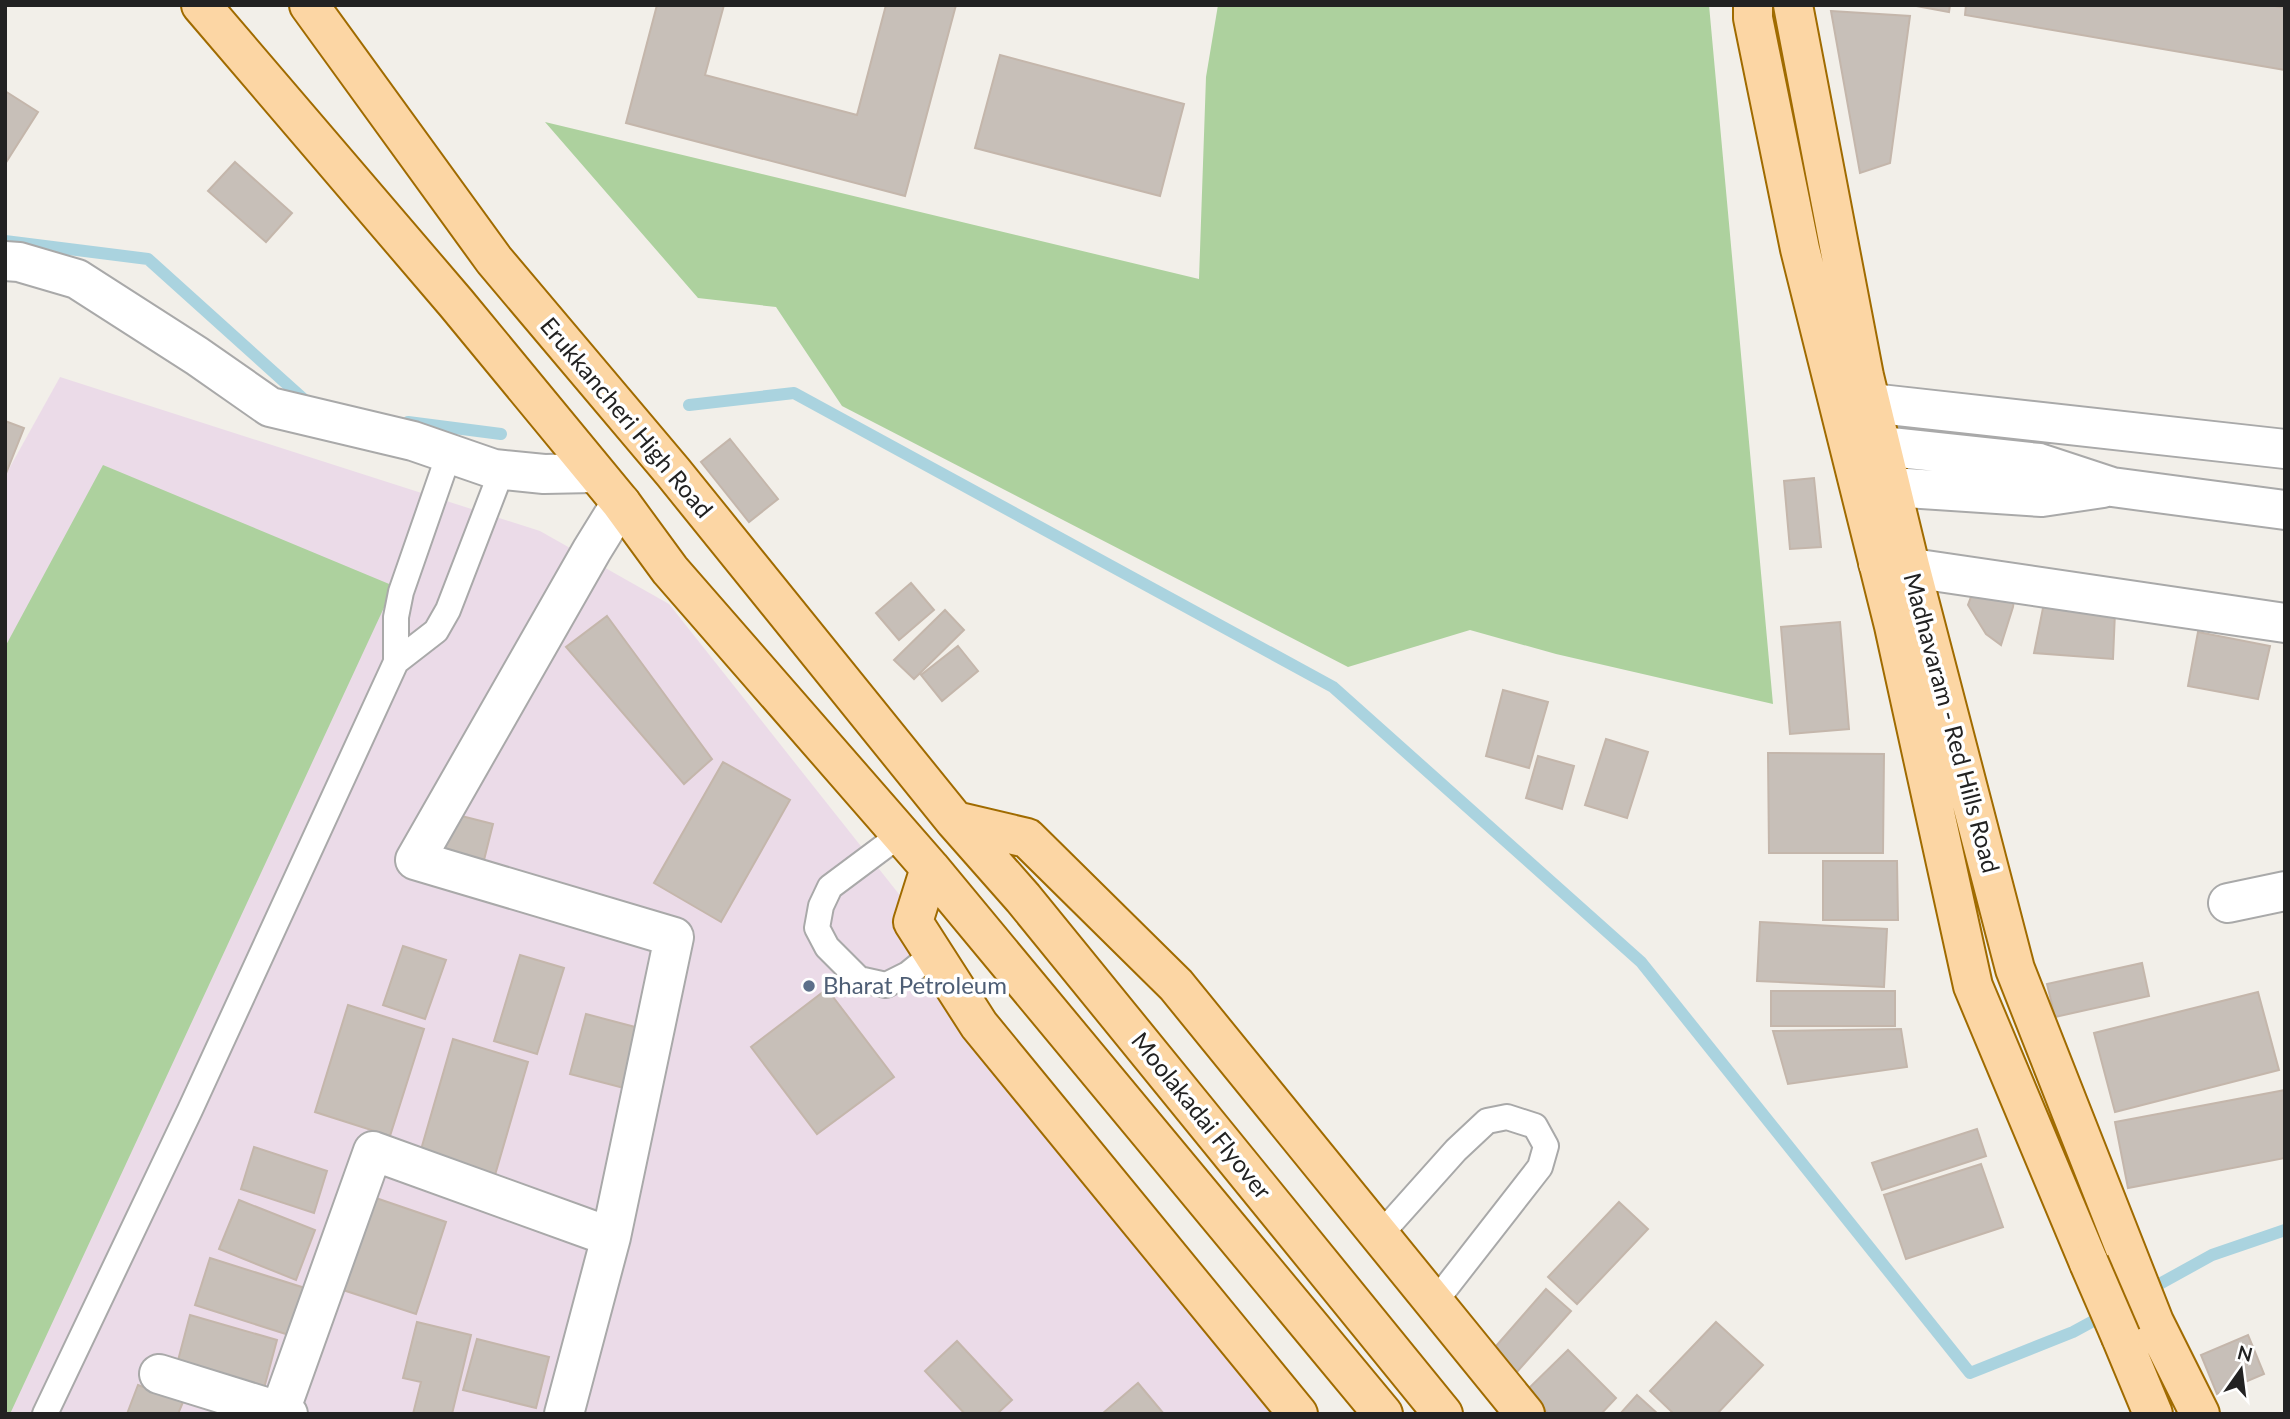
<svg xmlns="http://www.w3.org/2000/svg" width="2290" height="1419" font-family="Lato,sans-serif">
	<style>
		.industrial { fill: #ebdbe8 }
		.forest { fill: #add19e }
		.lines { fill: none; stroke-linecap: round; stroke-linejoin: round }
		.stream { stroke: #aad3df; stroke-width: 12 }
		.building { fill: #c7bfb8; stroke: #c4b6ab; stroke-width: 2 }
		.lane-casing { stroke: #a9a9a9; stroke-width: 28 }
		.street-casing { stroke: #a9a9a9; stroke-width: 42 }
		.primary-casing { stroke: #a06b00; stroke-width: 42 }
		.lane { stroke: #fff; stroke-width: 24 }
		.street { stroke: #fff; stroke-width: 38 }
		.primary { stroke: #fcd6a4; stroke-width: 38 }
		.primary-bridge-casing { stroke: #a06b00; stroke-width: 42; stroke-linecap: butt }
		.primary-bridge { stroke: #fcd6a4; stroke-width: 38 }
		.service-dot { fill: #5c6f8a; stroke: #fff; stroke-width: 2.5 }
		.labels { text-anchor: middle; stroke-width: 7; stroke-linejoin: round; paint-order: stroke }
		.street-label { font-size: 24px; fill: #222; stroke: #fff }
		.service-label { font-size: 24px; fill: #4e5e75; stroke: #fff; text-anchor: start }
	</style>
	<rect width="100%" height="100%" fill="#f2efe9"/>
	<!-- industrial -->
	<path class="industrial" d="M60 377 540 531 669 604 1311 1414H5V476Z"/>
	<!-- forest -->
	<path class="forest" d="M1218 5H1709L1773 704 1556 654 1470 630 1348 667 842 406 776 307 698 298 545 122 1199 279 1206 77Z
		M103 465 394 586 10 1414H5V647Z"/>
	<g class="lines">
		<!-- stream -->
		<path class="stream" d="M5 241 148 259 309 404
			M689 405 794 393 1333 687 1641 962 1970 1373 2073 1332 2108 1313
			M408 422 501 434
			M2145 1292 2212 1255 2285 1230"/>
	</g>
	<!-- building -->
	<path class="building" d="M657 5H724L705 75 857 115 886 5H956L905 196 626 123Z
		M1911 5H1950L1949 12Z
		M1966 5H2270L2285 8V70L1965 15Z
		M1831 11 1910 16 1890 163 1860 173Z
		M1000 55 1184 104 1160 196 975 148Z
		M5 91 38 112 5 164Z
		M235 162 292 213 266 242 208 191Z
		M5 421 24 428 5 476Z
		M730 439 778 499 749 522 701 462Z
		M1814 478 1821 547 1790 549 1784 481Z
		M911 583 934 610 899 640 876 613Z
		M1975 586 2015 592 2013 607 2001 645 1986 634 1968 605Z
		M2045 598 2115 612 2113 659 2034 653Z
		M945 610 964 630 914 679 894 660Z
		M607 616 712 759 684 784 566 647Z
		M1840 622 1849 729 1790 734 1781 627Z
		M2198 632 2270 646 2258 699 2188 686Z
		M958 646 978 671 942 701 921 675Z
		M1503 690 1548 702 1529 768 1486 756Z
		M1606 739 1648 752 1627 818 1585 805Z
		M1768 753 1884 754 1883 853H1769Z
		M1538 756 1574 766 1562 809 1526 798Z
		M723 762 790 800 721 922 654 883Z
		M434 809 493 824 483 864 423 849Z
		M1823 861H1897L1898 920H1823Z
		M1760 922 1887 929 1884 987 1757 981Z
		M403 946 446 960 425 1019 383 1005Z
		M520 955 564 968 537 1054 494 1041Z
		M2142 963 2149 996 2055 1017 2047 984Z
		M827 989 894 1077 817 1134 751 1047Z
		M1771 991H1895V1026H1771Z
		M2258 992 2279 1070 2115 1112 2094 1033Z
		M348 1005 424 1029 390 1136 315 1112Z
		M586 1014 639 1028 624 1088 570 1074Z
		M1901 1029 1907 1067 1788 1084 1773 1031Z
		M453 1039 528 1062 495 1175 420 1153Z
		M2285 1090V1158L2128 1188 2115 1122Z
		M1977 1129 1986 1156 1882 1190 1872 1163Z
		M254 1147 327 1171 314 1213 241 1189Z
		M1981 1164 2003 1227 1906 1259 1884 1195Z
		M370 1196 446 1222 416 1314 340 1289Z
		M239 1200 315 1230 296 1280 219 1249Z
		M1619 1202 1648 1229 1577 1304 1548 1277Z
		M210 1258 308 1289 292 1336 195 1305Z
		M1546 1289 1571 1311 1515 1374 1490 1353Z
		M190 1315 277 1340 263 1392 176 1368Z
		M417 1322 471 1335 452 1414H413L421 1382 403 1378Z
		M1716 1322 1763 1365 1717 1414H1674L1650 1391Z
		M2248 1335 2264 1374 2217 1394 2201 1355Z
		M477 1339 549 1357 536 1408 463 1390Z
		M957 1341 1012 1400 997 1414H965L925 1371Z
		M1568 1350 1616 1398 1601 1414H1549L1526 1391Z
		M1138 1383 1164 1414H1102Z
		M138 1385 183 1402 178 1414H127Z
		M1637 1395 1658 1414H1620Z"/>
	<g class="lines">
		<!-- lane casing -->
		<g class="lane-casing">
			<path id="lane" d="M396 662 436 631 448 610 502 470
				M901 834 830 887 821 906 817 928 827 947 859 979 886 985 908 974 934 953
				M1380 1235 1456 1150 1487 1121 1507 1117 1535 1126 1546 1146 1540 1167 1434 1303
				M45 1414 190 1110 396 662V617L401 592 449 454"/>
		</g>
		<!-- street casing -->
		<g class="street-casing">
			<path id="street" d="M5 261 19 262 77 279 197 356 270 407 413 441 494 469 544 474 594 473
				M1871 403 2285 449
				M1881 446 2039 463 2112 487 2285 510
				M1891 487 2042 497 2103 488
				M1878 563 2285 623
				M2228 903 2285 891
				M159 1374 288 1414
				M279 1414 373 1151 611 1237
				M564 1414 611 1237 674 937 415 860 592 550 621 503"/>
		</g>
		<!-- primary casing -->
		<g class="primary-casing">
			<path id="primary" d="M201 5 456 303 621 503 670 570 930 868 1383 1414
				M309 5 494 260 673 472 955 821 1023 898 1443 1414
				M1753 5V18L1800 249 1894 626 1973 986 2089 1263
				M1793 5 1864 376 1910 566 2015 969 2154 1322 2200 1414
				M955 821 1027 838 1176 985 1525 1414
				M930 868 913 922 979 1025 1298 1414
				M2121 1337 2153 1414"/>
		</g>
		<!-- lane -->
		<use href="#lane" class="lane"/>
		<!-- street -->
		<use href="#street" class="street"/>
		<!-- primary -->
		<use href="#primary" class="primary"/>
		<!-- primary-bridge casing -->
		<g class="primary-bridge-casing">
			<path id="primary-bridge" d="M2089 1263 2121 1337"/>
		</g>
		<!-- primary-bridge -->
		<use href="#primary-bridge" class="primary-bridge"/>
	</g>
	<!-- markers -->
	<circle class="service-dot" cx="809" cy="986" r="7"/>
	<g class="labels">
		<!-- street labels -->
		<g class="street-label">
			<text transform="translate(626 418) rotate(50)" y="8">Erukkancheri High Road</text>
			<text transform="translate(1951 723) rotate(75)" y="8">Madhavaram - Red Hills Road</text>
			<text transform="translate(1201 1116) rotate(51)" y="8">Moolakadai Flyover</text>
		</g>
		<!-- service labels -->
		<g class="service-label">
			<text x="823" y="994">Bharat Petroleum</text>
		</g>
	</g>
	<!-- border -->
	<rect width="2290" height="1419" fill="none" stroke="#222222" stroke-width="14"/>
	<!-- north arrow -->
	<g transform="translate(2241 1370) rotate(14)" stroke="#ffffff" stroke-width="5" paint-order="stroke">
	<path d="M0-5L12 26L0 18L-12 26Z" fill="#222222"/>
	<text y="-10" font-size="19" font-weight="bold" text-anchor="middle" fill="#222222">N</text>
	</g>
</svg>
